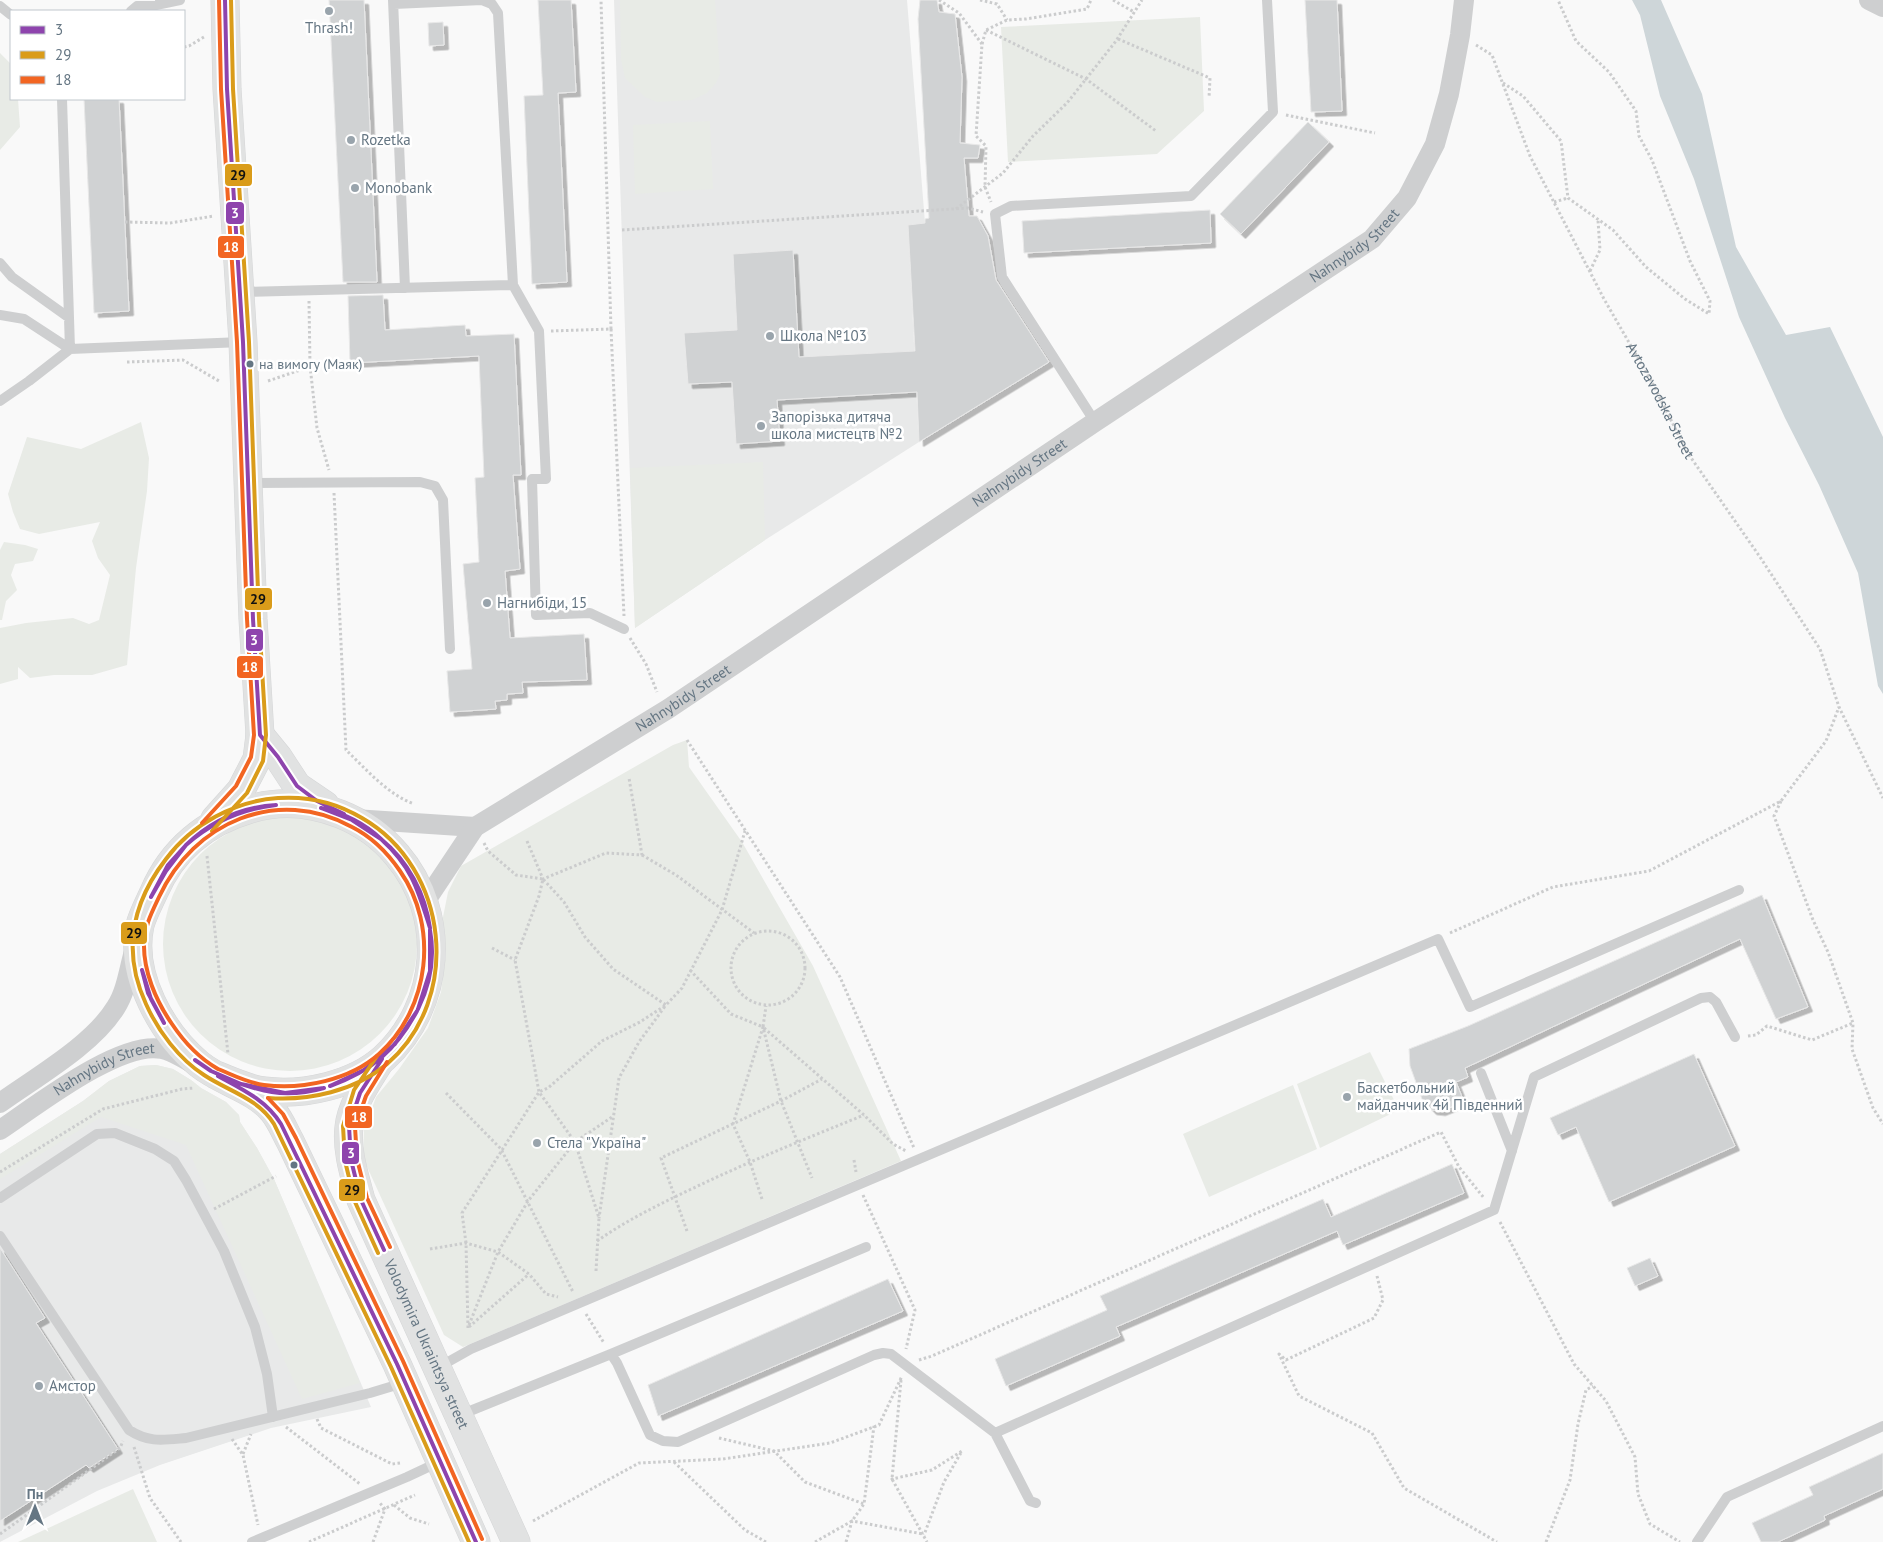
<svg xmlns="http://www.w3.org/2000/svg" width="1883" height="1542" font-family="'PT Sans',sans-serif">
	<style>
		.built { fill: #e8e9e9 }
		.green { fill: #e8ebe6 }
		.water { fill: #ced6d9 }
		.building { fill: #d0d2d3; stroke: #e8e8e8; filter: url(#shadow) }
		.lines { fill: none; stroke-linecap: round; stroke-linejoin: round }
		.secondary-casing { stroke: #d5d6d7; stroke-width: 29 }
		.path { stroke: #cbcccd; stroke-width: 3; stroke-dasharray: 2.5 2.5; stroke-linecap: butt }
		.lane { stroke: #cecfd0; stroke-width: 10 }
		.street { stroke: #cecfd0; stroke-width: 20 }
		.secondary { stroke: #e1e2e2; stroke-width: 28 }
		.bus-1-casing { stroke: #fff; stroke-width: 8 }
		.bus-2-casing { stroke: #fff; stroke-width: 8 }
		.bus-3-casing { stroke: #fff; stroke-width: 8 }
		.bus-1 { stroke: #8e44ad; stroke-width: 4 }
		.bus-2 { stroke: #da9c1a; stroke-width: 4 }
		.bus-3 { stroke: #f26522; stroke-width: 4 }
		.poi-dot { fill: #99a4ac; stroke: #fff; stroke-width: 2 }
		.bus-dot { fill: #657683; stroke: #fff; stroke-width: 2 }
		.labels { text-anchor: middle; stroke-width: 5; stroke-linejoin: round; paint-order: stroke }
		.bus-label { font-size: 14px; fill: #657683; stroke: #fff; text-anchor: start }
		.poi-label { font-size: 15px; fill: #657683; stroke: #fff; text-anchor: start }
		.street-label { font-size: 15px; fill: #657683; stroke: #fff }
		.line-badge { stroke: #fff; stroke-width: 2 }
		.badge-label { font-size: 14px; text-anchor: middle; font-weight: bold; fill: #fff }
		.pale-badge-label { font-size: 14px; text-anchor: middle; font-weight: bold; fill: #111 }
	</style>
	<defs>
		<filter id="shadow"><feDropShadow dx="4.5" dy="4.5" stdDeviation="0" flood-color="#0004"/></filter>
	</defs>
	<rect width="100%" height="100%" fill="#f9f9f9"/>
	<!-- built -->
	<path class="built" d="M614 0H907L925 223 908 225 919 442 765 540 635 628Z
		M156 1065 173 1069 191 1080 201 1088 226 1102 239 1115 240 1122 257 1148 274 1179 371 1407 271 1428 160 1465 97 1491 0 1542V1154L83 1101 109 1081 140 1066Z"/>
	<!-- green -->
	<path class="green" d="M620 0H715L720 74 716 83 707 93 692 100 657 102 645 97 625 78 621 60Z
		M1200 17 1204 111 1157 154 1008 162 1001 27Z
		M0 53 11 64V99H18L20 127 0 150Z
		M710 121 713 189 635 194 633 125Z
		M141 422 149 458 147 491 136 568 127 665 92 675H54L30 678 18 667V679L0 684V628L26 623 73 618 89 624 99 620 110 575 98 558 92 541 100 522 39 534 20 529 13 512 8 494 27 437 81 449Z
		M763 462 765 540 635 628 630 468Z
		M4 542 25 545 38 549 33 561 15 564 11 575 17 590 6 601 2 620H0V550Z
		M687 740 689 767 742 842 813 966 901 1161 463 1347 444 1335 363 1158 364 1130 376 1097 399 1069 428 1028 441 992 446 953 442 922 448 892 461 866 673 745Z
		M163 944a127 127 0 1 1 254 0a127 127 0 1 1-254 0Z
		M1370 1052 1399 1110 1320 1148 1297 1084Z
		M156 1065 173 1069 191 1080 201 1088 226 1102 239 1115 240 1122 257 1148 274 1179 360 1383 302 1399 186 1145 101 1117 0 1179V1154L83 1101 109 1081 140 1066Z
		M1293 1085 1317 1149 1209 1197 1183 1134Z
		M133 1489 157 1542H18Z"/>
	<!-- water -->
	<path class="water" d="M1632 0H1661L1702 94 1736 247 1786 335 1830 327 1883 437V694L1878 686 1858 573 1819 485 1785 418 1739 317 1694 179 1660 96 1640 15Z"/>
	<!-- building -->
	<path class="building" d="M329 0H364L377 282H343Z
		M538 0H571L576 92 558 93 567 282 532 284 524 96 543 95Z
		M920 0H937L939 12 955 14 962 77 960 143 980 145 978 158H964L969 216H977L988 236 996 280 1049 362 919 442 917 392 777 400 780 441 736 444 732 382 688 384 684 333 737 330 733 254 793 250 799 357 915 351 908 225 925 223V219L929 218 918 19Z
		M1305 0H1337L1342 111 1311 112Z
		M443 22 444 45 429 46 428 23Z
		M84 99H119L129 311 94 313Z
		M1308 122 1329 142 1241 234 1220 214Z
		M1210 210 1211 243 1024 253 1022 221Z
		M383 295 385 330 465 325 466 336 514 334 521 475H513L520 569 505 571 510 638 584 634 587 680 522 682 523 693 507 694V700L495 701 496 709 450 712 447 671 472 669 463 564 479 562 475 478 484 477 479 356 350 363 348 296Z
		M1762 895 1808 1007 1776 1019 1740 939 1465 1068 1468 1077 1456 1082 1464 1102 1441 1111 1432 1110 1422 1099 1410 1066 1409 1049 1468 1026Z
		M1694 1054 1735 1146 1609 1202 1576 1127 1558 1135 1550 1118Z
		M1452 1164 1464 1193 1343 1245 1337 1231 1116 1327 1120 1336 1006 1386 995 1359 1107 1310 1100 1296 1323 1199 1331 1217Z
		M0 1248 45 1318 36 1323 118 1449 89 1468 86 1465 0 1521Z
		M1650 1258 1658 1276 1635 1286 1627 1268Z
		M888 1279 903 1311 658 1416 648 1385Z
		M1883 1453V1489L1824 1516 1825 1520 1778 1542H1761L1752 1523 1813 1495 1809 1487Z"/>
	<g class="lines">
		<!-- secondary casing -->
		<g class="secondary-casing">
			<g id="secondary">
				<path d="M260 735 278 757 297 786 325 805"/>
				<path d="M215 819 241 790 257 759 260 735 253 619 243 342 227 89 225 0"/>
				<path id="s4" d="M379 1063C368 1081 351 1105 349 1127 346 1151 355 1177 361 1200L516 1542"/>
				<path d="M216 1075C231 1081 248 1089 264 1091 303 1096 354 1085 384 1058 441 1005 448 915 397 855 382 837 363 823 340 814 312 803 280 800 250 809 206 822 172 850 154 892 149 903 143 914 140 925 129 975 162 1033 199 1064 221 1082 254 1089 272 1110 280 1119 285 1132 290 1141L397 1364 476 1542"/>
			</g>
		</g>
		<!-- path -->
		<g class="path">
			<path d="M939 0 959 13 982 44 976 136 986 146 985 187 991 202"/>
			<path d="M980 0 997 4 1007 20"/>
			<path d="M1113 0 1134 12"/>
			<path d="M986 30 1086 79 1156 131"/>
			<path d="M1118 39 1210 78 1209 98"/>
			<path d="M982 44 986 30 1007 20 1026 19 1087 9 1091 0"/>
			<path id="s1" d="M1476 45 1492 55 1530 156 1604 299 1654 386 1687 452 1760 557 1820 649 1839 707 1883 798"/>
			<path d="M184 47 189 46 204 37"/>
			<path d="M1503 83 1523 96 1561 141 1568 198 1613 230 1646 267 1685 299 1709 314 1710 301 1690 261 1652 160 1639 136 1636 111 1609 72 1576 41 1558 0"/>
			<path d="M1286 115 1375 133"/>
			<path d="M1554 202 1568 198"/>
			<path d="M956 209 1003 173 1033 136 1067 103 1116 41 1142 0"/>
			<path d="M125 222 170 223 214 216"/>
			<path d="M622 230 968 208 983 212"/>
			<path d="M1590 271 1600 250 1598 220"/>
			<path d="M309 301 310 366 317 428 329 470"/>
			<path d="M611 329 624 616"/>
			<path d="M551 331 611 329 601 0"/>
			<path d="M127 362 183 360 219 381"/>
			<path d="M268 381 309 367"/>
			<path d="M334 493 346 750C366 769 387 794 414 804"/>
			<path d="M630 638 646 664 657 692"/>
			<path d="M687 740 840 977 914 1148"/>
			<path d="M1781 801 1774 816 1813 920 1828 952 1853 1023 1852 1049 1873 1108 1883 1124"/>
			<path d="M527 841 543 879 606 853 642 855 629 778"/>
			<path d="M484 843 488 851 516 875 543 879"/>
			<path d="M642 855 676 875 754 933"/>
			<path d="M207 856 228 1054"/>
			<circle cx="768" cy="968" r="37"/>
			<path d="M1450 933 1553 887 1649 871 1781 801 1826 741 1839 707"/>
			<path d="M492 948 515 960"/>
			<path d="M690 970 731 1014 763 1027 766 1006"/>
			<path d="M764 1028 864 1115 893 1144 906 1151"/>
			<path d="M1748 1036 1756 1035 1767 1026 1812 1040 1853 1023"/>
			<path d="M446 1093 501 1149 573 1292"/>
			<path d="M854 1160 856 1172"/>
			<path d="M0 1172 103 1109 182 1089 194 1088"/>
			<path d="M863 1195 915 1310 906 1349"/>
			<path d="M762 1199 750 1162 733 1124 763 1027 781 1101 812 1178"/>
			<path d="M214 1209 276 1176"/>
			<path d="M1500 1222 1574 1364 1606 1401 1635 1457 1638 1494 1650 1524 1680 1542"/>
			<path d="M687 1231 661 1158 781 1101 822 1079"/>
			<path d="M597 1241C630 1218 666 1201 702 1184 755 1159 810 1137 864 1115"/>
			<path d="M430 1249 466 1243 498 1252 529 1274 546 1294 558 1297"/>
			<path d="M596 1271 599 1218 575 1142 539 1092 515 960 539 896 543 879 564 902 585 937 613 969 666 1005 639 1042 619 1078 599 1218"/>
			<path d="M1377 1276 1383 1300 1374 1318 1286 1360 1279 1354 1299 1396 1372 1433 1404 1488 1497 1542"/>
			<path d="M586 1314 604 1343"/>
			<path d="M469 1325 498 1252 528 1201 575 1142 612 1117"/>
			<path d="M469 1327 529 1274"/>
			<path d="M468 1328 466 1243 462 1213 539 1092 548 1088 602 1041 640 1022 666 1005 682 988 722 910 745 831"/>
			<path d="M919 1360 932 1356 1441 1132 1459 1167 1484 1198"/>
			<path d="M901 1380 892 1479 927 1542"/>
			<path d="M317 1419 321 1428 392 1464 400 1463"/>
			<path d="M286 1427 360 1484"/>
			<path d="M719 1438 774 1451 805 1482 864 1504 874 1426"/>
			<path d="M232 1439 243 1455 258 1525"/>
			<path d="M134 1447 150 1498 181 1542"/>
			<path d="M243 1454 251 1434"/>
			<path d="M674 1462 745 1530 766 1542"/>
			<path d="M893 1480 892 1479 932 1470 962 1451 944 1482 924 1535"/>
			<path d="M394 1505 410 1518 429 1524"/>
			<path d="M533 1521 639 1463 723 1459 830 1443 879 1425 902 1376"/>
			<path d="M0 1534 120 1448 123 1441"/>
			<path d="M309 1542 415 1495"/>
			<path d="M373 1542 385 1509 379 1502"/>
			<path d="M815 1542 852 1521 864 1504"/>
			<path d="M846 1542 852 1521 923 1534"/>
			<path d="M1546 1542 1570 1480 1578 1424 1586 1390 1593 1386"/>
		</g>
		<!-- lane -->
		<path class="lane" d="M393 0 405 288
			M394 4 482 0 492 4 498 13 513 285
			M0 6 11 15
			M131 11 137 6 156 5 180 0
			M0 263 12 277 68 317
			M241 292 513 285 539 331 546 479H532L536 615 590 613 624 629
			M0 315 24 319 70 349 242 342
			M0 401 29 381 70 349 62 99
			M1095 422 1002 277 995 214 1011 206 1191 196 1273 112 1267 0
			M249 483 420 482 435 486 443 500 450 649
			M1481 1073 1512 1151
			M0 1198 97 1134 115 1133 155 1149 174 1161 186 1180 224 1251 255 1327 267 1374 273 1417
			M0 1236 129 1430C149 1443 163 1440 186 1438L370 1393 403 1383
			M611 1354 617 1363 650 1435 663 1441 678 1442 874 1355 883 1353 891 1354 995 1433 1494 1210 1534 1077 1701 998 1710 997 1716 1002 1735 1037
			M439 1367 471 1349 1438 939 1470 1007 1739 890
			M460 1415 611 1354 866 1247
			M995 1433 1030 1501 1036 1503
			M252 1542 407 1477 439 1462
			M1697 1542 1727 1497 1883 1426"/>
		<!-- street -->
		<g class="street">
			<path d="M1869 0 1883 7"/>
			<path d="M354 819 475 827"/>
			<path id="s2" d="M425 902 475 827 668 709 1095 422 1372 239 1407 198 1435 144 1449 94 1460 35 1464 0"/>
			<path d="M0 1103C36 1077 93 1045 116 1007 127 990 129 967 135 948"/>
			<path id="s3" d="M0 1130C36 1106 120 1040 162 1049 171 1050 182 1058 190 1062"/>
		</g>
		<!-- secondary -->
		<use href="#secondary" class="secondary"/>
		<!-- bus-1 casing -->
		<g class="bus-1-casing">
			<path id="bus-1" d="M225 0 227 89 243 342 253 619 260 735 278 757 297 786 317 801 344 814
				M321 808C343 813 364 823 381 839
				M321 808 352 820 381 839
				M381 839C408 861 425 893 430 928
				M381 839C412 867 418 890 430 928
				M186 845C211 821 241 807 276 805
				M186 845C212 822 241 809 276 805
				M151 897 168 865 186 845
				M151 897 166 871 186 845
				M142 970 151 999 164 1023
				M142 970 148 993 164 1023
				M418 1009 430 971V930
				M418 1009C430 985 435 957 430 930
				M382 1059 360 1093 349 1126 351 1160 361 1200 384 1250
				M195 1060 211 1071 241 1084 285 1093 324 1088
				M218 1076C257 1090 281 1100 324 1088
				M218 1076C242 1089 266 1100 281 1124L397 1364 476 1542
				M330 1086 364 1070 395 1044 417 1011
				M330 1086C372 1071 396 1050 417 1011"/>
		</g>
		<!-- bus-2 casing -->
		<g class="bus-2-casing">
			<path id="bus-2" d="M212 831 247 793 263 761 266 735 259 619 249 342 233 89 231 0
				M377 1056 354 1090 343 1126 345 1161 355 1202 378 1253
				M268 1098C309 1101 355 1091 387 1064 463 998 449 868 362 818 337 803 307 796 278 798 235 801 192 824 166 859 132 903 122 952 146 1004 158 1031 179 1059 204 1075 228 1091 258 1098 274 1124L391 1367 469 1542"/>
		</g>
		<!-- bus-3 casing -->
		<g class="bus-3-casing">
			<path id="bus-3" d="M202 823 236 786 251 757 254 735 247 619 237 342 221 89 219 0
				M387 1062 366 1096 355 1127 357 1159 367 1198 390 1247
				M218 1069C199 1058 184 1042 172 1024 156 1001 143 971 144 942 145 925 152 912 159 897 194 822 277 786 352 827 372 837 387 852 400 871 439 927 430 1008 379 1054 350 1080 302 1090 264 1085 248 1083 233 1075 218 1069
				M268 1098 283 1114 296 1138 403 1361 482 1539"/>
		</g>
		<!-- bus-1 -->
		<use href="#bus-1" class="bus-1"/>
		<!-- bus-2 -->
		<use href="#bus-2" class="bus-2"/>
		<!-- bus-3 -->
		<use href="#bus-3" class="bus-3"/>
	</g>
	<!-- markers -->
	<g class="poi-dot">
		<circle cx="329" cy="11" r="5"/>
		<circle cx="351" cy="140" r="5"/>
		<circle cx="355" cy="188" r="5"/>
		<circle cx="770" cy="336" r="5"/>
		<circle cx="761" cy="426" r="5"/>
		<circle cx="487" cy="603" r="5"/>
		<circle cx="1347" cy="1097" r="5"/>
		<circle cx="537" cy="1143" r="5"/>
		<circle cx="39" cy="1386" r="5"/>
	</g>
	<g class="bus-dot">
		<circle cx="250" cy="364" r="4.5"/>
		<circle cx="294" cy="1165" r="4.5"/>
	</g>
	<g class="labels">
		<!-- bus labels -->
		<g class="bus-label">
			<text x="259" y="369">на вимогу (Маяк)</text>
		</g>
		<!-- poi labels -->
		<g class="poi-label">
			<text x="329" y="33" text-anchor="middle">Thrash!</text>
			<text x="361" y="145">Rozetka</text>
			<text x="365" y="193">Monobank</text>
			<text x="780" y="341">Школа №103</text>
			<text x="771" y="422">Запорізька дитяча<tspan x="771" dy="17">школа мистецтв №2</tspan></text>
			<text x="497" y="608">Нагнибіди, 15</text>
			<text x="1357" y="1093">Баскетбольний<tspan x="1357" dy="17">майданчик 4й Південний</tspan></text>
			<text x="547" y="1148">Стела "Україна"</text>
			<text x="49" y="1391">Амстор</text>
		</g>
		<!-- street labels -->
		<g class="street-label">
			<text dy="5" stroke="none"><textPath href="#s2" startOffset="1145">Nahnybidy Street</textPath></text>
			<text dy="5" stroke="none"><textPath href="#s1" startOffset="404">Avtozavodska Street</textPath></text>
			<text dy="5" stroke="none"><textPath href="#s2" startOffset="740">Nahnybidy Street</textPath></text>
			<text dy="5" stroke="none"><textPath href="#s2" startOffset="335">Nahnybidy Street</textPath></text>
			<text dy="5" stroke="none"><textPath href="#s3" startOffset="122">Nahnybidy Street</textPath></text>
			<text dy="5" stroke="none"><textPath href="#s4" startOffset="304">Volodymira Ukraintsya street</textPath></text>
		</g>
	</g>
	<g class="line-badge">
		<rect x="224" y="163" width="29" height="24" rx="5" fill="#da9c1a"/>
		<rect x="225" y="201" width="20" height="24" rx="5" fill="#8e44ad"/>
		<rect x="217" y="235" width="28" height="24" rx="5" fill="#f26522"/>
		<rect x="244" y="587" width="29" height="24" rx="5" fill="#da9c1a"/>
		<rect x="245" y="628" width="19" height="24" rx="5" fill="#8e44ad"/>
		<rect x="236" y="655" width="28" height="24" rx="5" fill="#f26522"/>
		<rect x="120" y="921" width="28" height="24" rx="5" fill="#da9c1a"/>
		<rect x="344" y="1105" width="29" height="24" rx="5" fill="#f26522"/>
		<rect x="341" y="1141" width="19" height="24" rx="5" fill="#8e44ad"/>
		<rect x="338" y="1178" width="28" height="24" rx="5" fill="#da9c1a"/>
	</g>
	<g class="badge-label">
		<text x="235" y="218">3</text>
		<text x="231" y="252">18</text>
		<text x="254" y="645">3</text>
		<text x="250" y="672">18</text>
		<text x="359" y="1122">18</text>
		<text x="351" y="1158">3</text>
	</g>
	<g class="pale-badge-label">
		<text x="238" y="180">29</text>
		<text x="258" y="604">29</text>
		<text x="134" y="938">29</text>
		<text x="352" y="1195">29</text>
	</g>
	<!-- legend -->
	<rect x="10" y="10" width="175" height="90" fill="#ffffff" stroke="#c1c8cd"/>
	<rect x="20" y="26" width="25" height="8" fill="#8e44ad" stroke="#c1c8cd"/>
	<text x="55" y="35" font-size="15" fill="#657683">3</text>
	<rect x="20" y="51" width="25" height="8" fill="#da9c1a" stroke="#c1c8cd"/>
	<text x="55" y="60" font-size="15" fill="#657683">29</text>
	<rect x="20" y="76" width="25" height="8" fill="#f26522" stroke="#c1c8cd"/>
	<text x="55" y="85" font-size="15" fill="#657683">18</text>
	<!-- north arrow -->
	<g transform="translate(35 1507)" stroke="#ffffff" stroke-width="4" paint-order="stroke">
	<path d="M0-4L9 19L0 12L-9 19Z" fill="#657683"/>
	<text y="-8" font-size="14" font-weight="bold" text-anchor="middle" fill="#657683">Пн</text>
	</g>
</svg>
